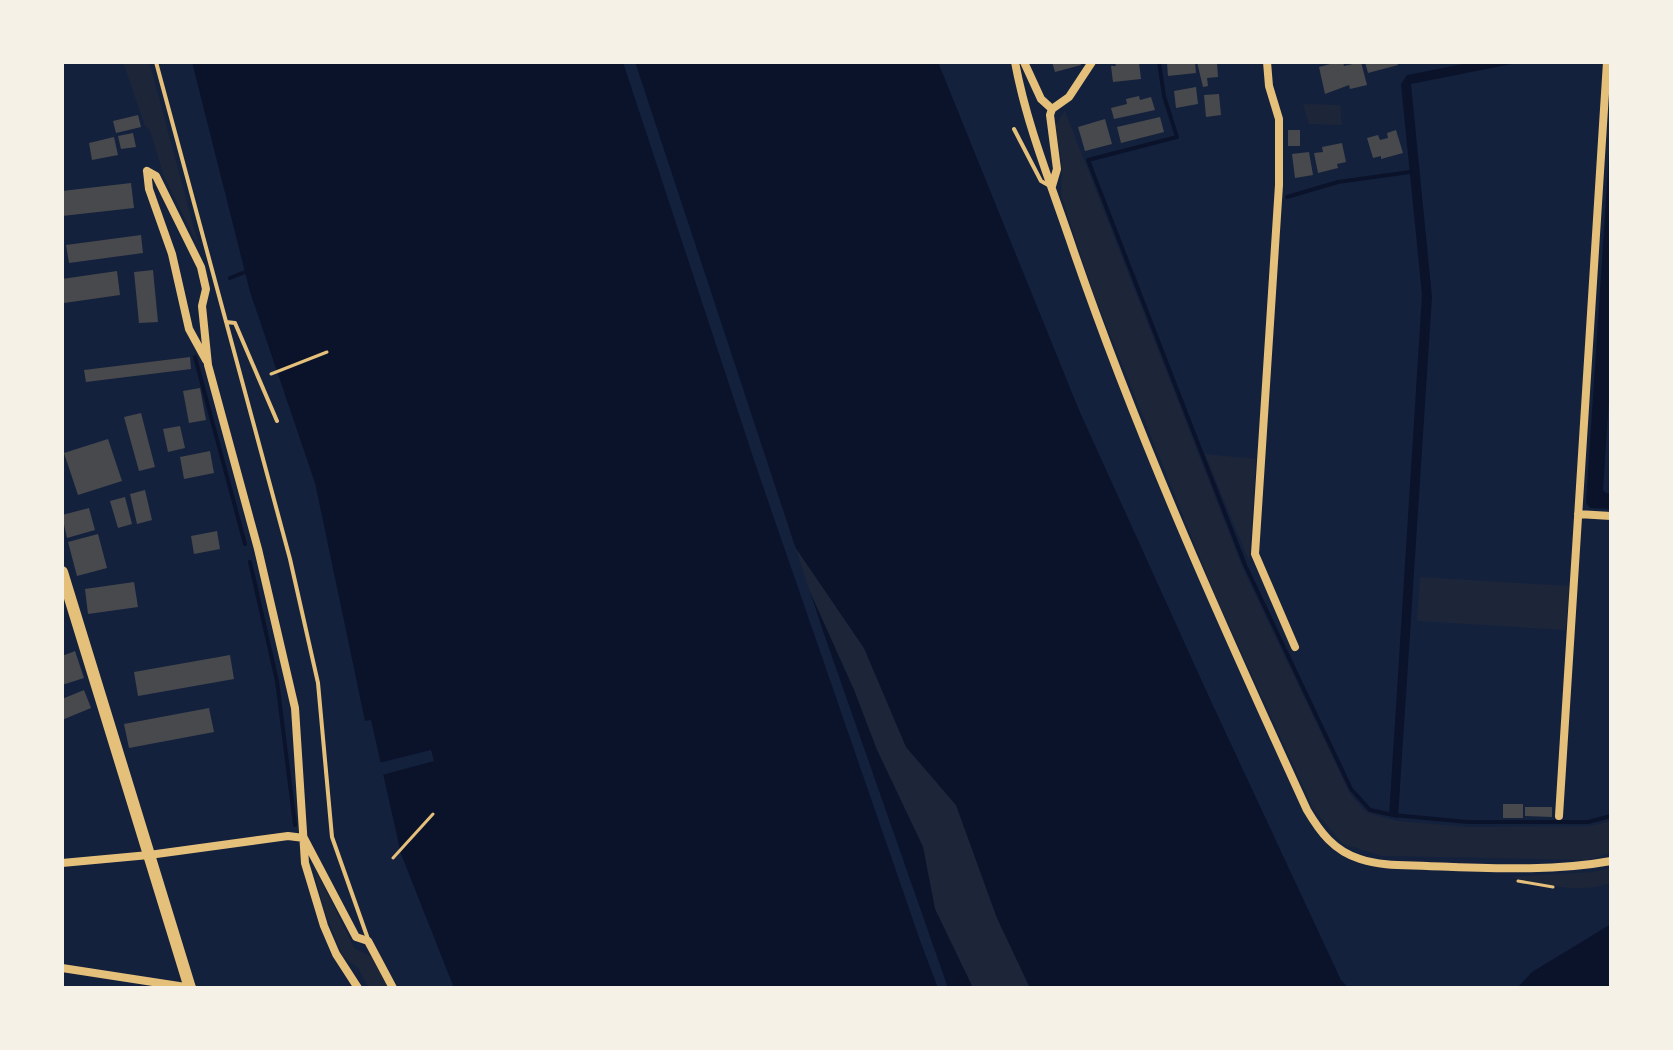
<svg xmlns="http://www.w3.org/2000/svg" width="1673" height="1050" font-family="Arial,sans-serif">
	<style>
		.green { fill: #1d2539 }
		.water { fill: #0b132b }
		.pier { fill: #14213d }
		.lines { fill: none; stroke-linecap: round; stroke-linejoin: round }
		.stream { stroke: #0b132b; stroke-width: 4 }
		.building { fill: #48494c }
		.path { stroke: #e5c07b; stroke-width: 3 }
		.service { stroke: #e5c07b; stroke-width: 4 }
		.minor { stroke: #e5c07b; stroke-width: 8 }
		.secondary { stroke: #e5c07b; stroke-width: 12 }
	</style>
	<rect width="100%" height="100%" fill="#14213d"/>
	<!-- green -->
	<path class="green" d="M123 62H148L152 72 199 247 163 174 150 130 145 126Z
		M1303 104 1340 105 1342 125 1309 124Z
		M1065 111 1243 569 1350 794 1367 813 1398 821 1468 827 1590 826 1611 821V852L1589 860 1382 856 1343 844 1314 810 1215 595 1093 292 1061 195 1062 161 1055 126Z
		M1205 454 1256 459 1249 561Z
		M777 520 864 648 906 747 956 805 997 918 1030 988H973L935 909 923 847 877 750 854 690Z
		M1420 577 1569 586 1566 630 1417 621Z
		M312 862 354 948 372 957 389 988H369L358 968 343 957 324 910Z
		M1611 868V883C1579 895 1540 883 1508 877L1592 872Z"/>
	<!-- water -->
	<path class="water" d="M192 62H938L1079 410 1210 699 1341 980 1349 988H1030L997 918 956 805 906 747 864 648 780 525 854 690 877 750 923 847 935 909 973 988H454L401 854 371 720 365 721 315 483 250 292Z
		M1473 62H1522L1411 84 1432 297 1398 818 1389 816 1422 295 1401 84 1407 75Z
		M1611 122V370L1603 490 1606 493 1611 494V509L1590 508 1586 503Z
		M1611 924V988H1517L1532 972Z"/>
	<!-- pier -->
	<path class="pier" d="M623 62H635L824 634 948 988H938L921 943 756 466Z
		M431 750 434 761 382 775 379 763Z"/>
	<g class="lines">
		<!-- stream -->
		<path class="stream" d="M1159 62 1164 96 1177 137 1088 160 1245 565 1351 789 1370 810 1393 815 1468 822H1588L1611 816
			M1287 197 1338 182 1410 172
			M230 278 250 270
			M195 357 245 544
			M250 562 277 681 295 825"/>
	</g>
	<!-- building -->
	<path class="building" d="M1052 62H1080L1081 65 1055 72Z
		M1139 62 1141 79 1113 82 1111 66H1116L1115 63Z
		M1195 62 1196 73 1168 76 1167 63Z
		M1197 62H1217L1218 77 1207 78 1208 86 1203 87Z
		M1338 62H1343L1344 66 1361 62 1367 85 1350 89 1349 85 1325 94 1319 67Z
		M1365 62H1397L1398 65 1368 73Z
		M1196 87 1198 104 1176 108 1174 91Z
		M1219 94 1221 115 1206 117 1204 95Z
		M1139 96 1140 100 1151 97 1155 110 1114 119 1111 108 1127 104 1126 99Z
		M138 115 141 127 116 133 113 121Z
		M1160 117 1164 132 1121 143 1117 127Z
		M1105 119 1112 144 1085 151 1078 127Z
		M1288 130H1300V146H1288Z
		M1396 130 1403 153 1381 159V156L1373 158 1367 138 1378 135 1380 140 1388 138 1387 133Z
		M133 133 136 147 121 149 118 136Z
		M114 137 118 155 92 160 89 143Z
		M1342 143 1346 162 1337 164 1338 168 1318 173 1314 153 1323 152 1322 147Z
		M1309 152 1313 175 1295 178 1292 154Z
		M131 183 134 208 62 216V191Z
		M141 235 143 253 69 263 66 245Z
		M153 270 158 322 139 323 134 272Z
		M117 271 120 295 64 303 62 279Z
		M190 357 191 369 86 382 84 370Z
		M200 388 206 420 189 423 183 391Z
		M141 413 155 467 139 471 124 417Z
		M180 426 185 448 168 452 163 429Z
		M108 439 122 481 78 495 64 453Z
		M210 451 214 473 184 479 180 457Z
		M145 490 152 520 137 524 130 494Z
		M125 497 132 524 118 528 110 501Z
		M89 508 95 530 67 538 62 515Z
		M217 531 220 549 194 554 191 536Z
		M98 534 107 568 77 576 68 542Z
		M134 582 138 607 88 614 85 589Z
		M75 651 84 678 62 685V656Z
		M230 655 234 679 138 696 134 672Z
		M84 690 91 708 62 720V699Z
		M209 708 214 732 129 748 124 724Z
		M1503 804H1523V818H1503Z
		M1525 807H1552V817L1525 816Z"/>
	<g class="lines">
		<!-- path -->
		<path class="path" d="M271 374 327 352
			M393 858 433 814
			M1518 881 1553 887"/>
		<!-- service -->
		<path class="service" d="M156 62 290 559 318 683 332 837 368 939
			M1014 129 1041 181 1050 186
			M226 322 235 323 277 421"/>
		<!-- minor -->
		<path class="minor" d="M1015 62C1027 127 1053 189 1074 252 1140 443 1223 627 1307 810 1320 832 1334 851 1360 859 1381 866 1405 865 1427 866 1488 868 1551 872 1611 861
			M1024 62 1041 99 1052 109
			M1267 62 1269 86 1279 119V185L1255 554 1295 647
			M147 171 156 176 201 267 206 289 202 306 208 365 258 549 295 708 305 863 324 926 336 954 358 988
			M147 171 149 189 172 254 189 329 206 360
			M1052 186 1057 169 1050 115 1052 109 1069 97 1092 62
			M1578 514 1611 516
			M1559 816 1607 62
			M62 863 149 855 288 836 304 838 356 937 368 941 393 988
			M62 968 192 988"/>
		<!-- secondary -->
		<path class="secondary" d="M62 572 190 988"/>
	</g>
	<!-- border -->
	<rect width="1673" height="1050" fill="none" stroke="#f6f1e7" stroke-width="128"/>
</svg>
